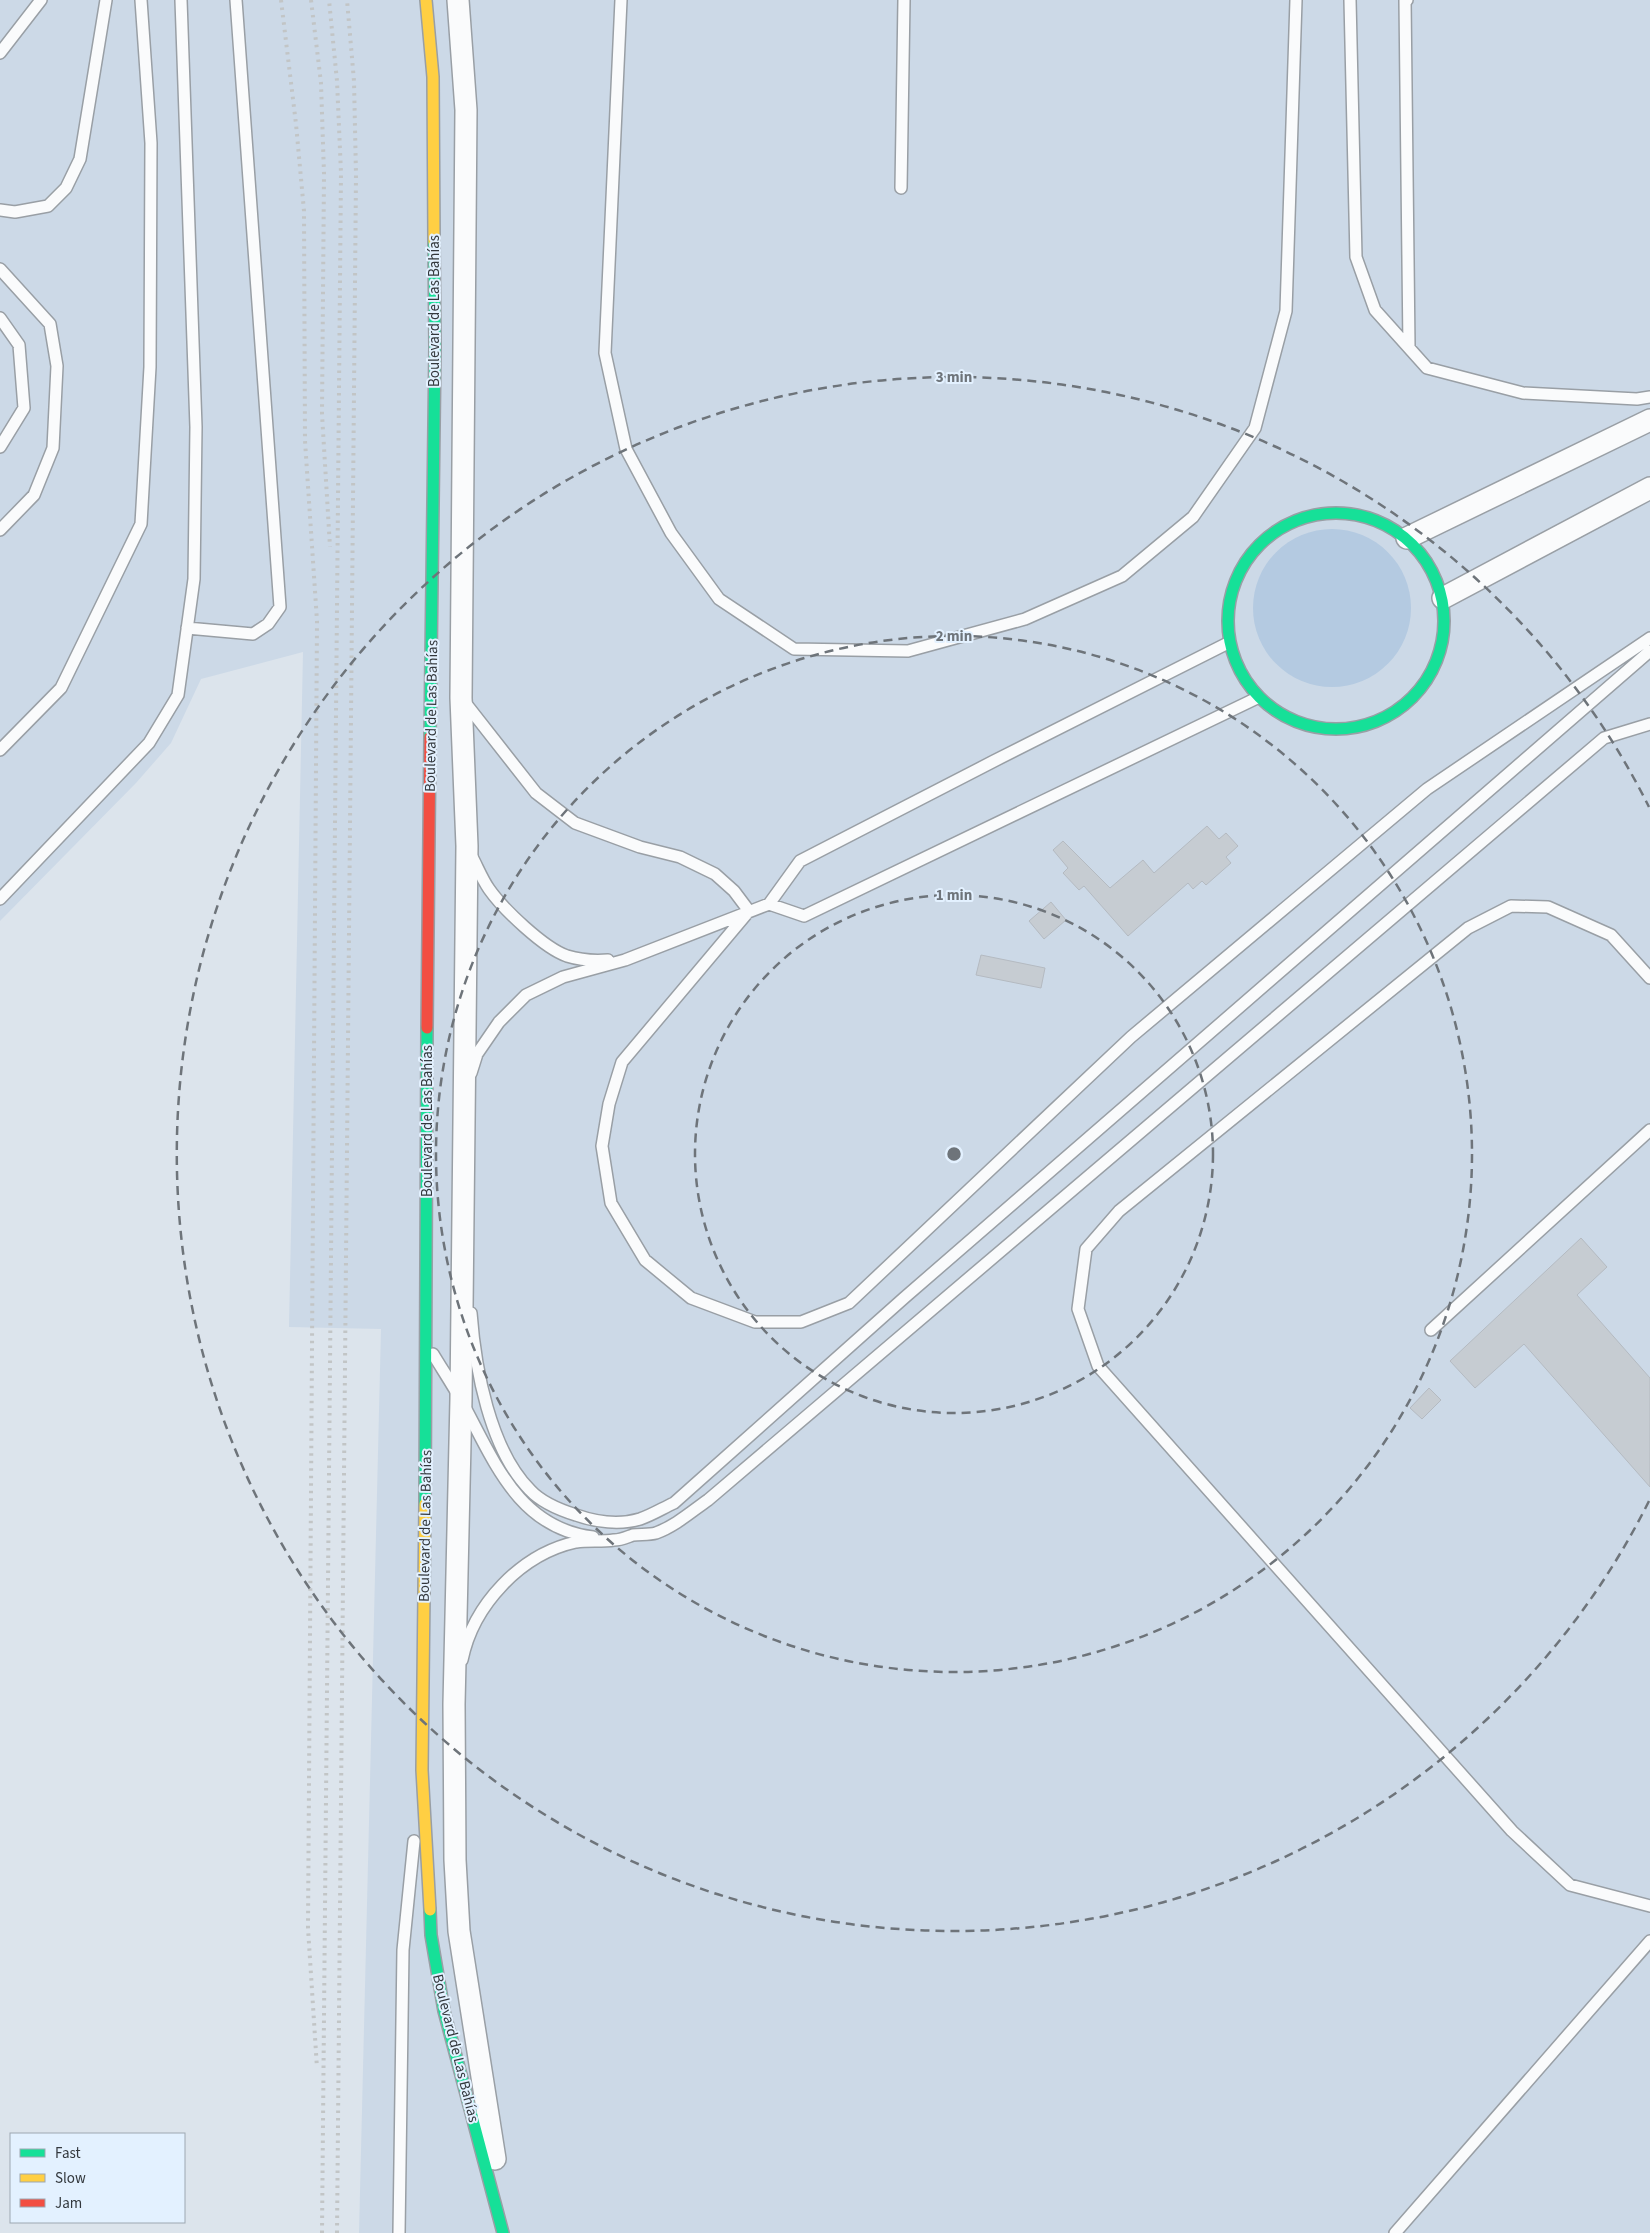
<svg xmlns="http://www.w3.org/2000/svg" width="1650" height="2233" font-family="'Source Sans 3',sans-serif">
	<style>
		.built { fill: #ccd9e7 }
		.green { fill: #b4cae1 }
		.building { fill: #c6ccd2; stroke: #b4bac1 }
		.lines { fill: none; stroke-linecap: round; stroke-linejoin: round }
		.lane-casing { stroke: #999fa5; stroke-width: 14 }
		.street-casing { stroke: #999fa5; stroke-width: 24 }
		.fast-casing { stroke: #999fa5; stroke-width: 14 }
		.slow-casing { stroke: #999fa5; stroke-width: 14 }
		.jam-casing { stroke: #999fa5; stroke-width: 14 }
		.lane { stroke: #fafbfc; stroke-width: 11 }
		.street { stroke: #fafbfc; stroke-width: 21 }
		.fast { stroke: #16e098; stroke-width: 11 }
		.slow { stroke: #ffcf43; stroke-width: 11 }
		.jam { stroke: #f24e42; stroke-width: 11 }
		.rail { stroke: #c2c5c6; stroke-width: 4; stroke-dasharray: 2.5 5; stroke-linecap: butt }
		.ring { fill: none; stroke: #6e747a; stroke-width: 2.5; stroke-dasharray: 9 6 }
		.labels { text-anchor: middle; stroke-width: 4; stroke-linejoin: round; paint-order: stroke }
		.street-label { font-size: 15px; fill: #33383d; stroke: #e3f1ff }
		.centre { fill: #6e747a; stroke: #e3f1ff; stroke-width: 2.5 }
		.ring-label { font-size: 15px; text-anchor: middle; font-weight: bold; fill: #6e747a; stroke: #e3f1ff; stroke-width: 4; stroke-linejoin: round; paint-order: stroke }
	</style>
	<rect width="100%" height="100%" fill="#dce4ec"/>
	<!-- built -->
	<path class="built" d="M0 0H1650V2233H359L381 1329 289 1327 303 652 201 679 171 743 136 783 0 921Z"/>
	<!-- green -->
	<path class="green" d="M1253 608a79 79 0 1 1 158 0a79 79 0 1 1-158 0Z"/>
	<!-- building -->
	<path class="building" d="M1207 826 1219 839 1226 833 1238 846 1226 857 1231 863 1206 885 1202 881 1193 889 1188 883 1128 936 1084 886 1079 890 1063 873 1068 868 1053 850 1063 841 1110 888 1143 860 1154 873Z
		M1051 902 1066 920 1044 939 1029 921Z
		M981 955 1045 968 1041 988 976 975Z
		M1581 1238 1607 1267 1577 1295 1650 1378V1487L1524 1344 1475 1388 1450 1361Z
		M1429 1388 1441 1400 1422 1419 1410 1408Z"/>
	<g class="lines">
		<!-- lane casing -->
		<g class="lane-casing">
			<path id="lane" d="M621 0 605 353 626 449 671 533 719 599 794 649 908 651 1025 619 1122 576 1193 517 1255 428 1286 311 1296 0
				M1350 0 1356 257 1375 310 1427 368 1523 393 1637 399 1650 397
				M1407 0H1405L1409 347
				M0 53 41 0
				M901 188 904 0
				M0 210 15 212 48 206 66 188 80 159 106 0
				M0 269 50 324 57 366 53 448 34 495 0 530
				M0 318 19 345 24 408 0 447
				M187 628 253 634 268 624 280 607 236 0
				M463 700 536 793 575 823 640 847 680 857 715 874 734 891 749 911 622 1062 609 1104 602 1146 611 1203 645 1260 691 1298 755 1322H801L849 1303 1131 1037 1427 789 1650 638
				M0 750 61 688 141 524 150 367 151 143 141 0
				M471 855C477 866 482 879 489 889 503 909 544 948 567 956 580 960 595 961 608 960
				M0 899 149 743 178 695 194 579 196 427 181 0
				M769 904 804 916 1257 698
				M1650 978 1611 935 1548 907 1511 906 1468 928 1119 1211 1086 1249 1078 1309 1098 1366 1512 1831 1570 1885 1650 1906
				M471 1073 477 1054 499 1022 526 995 563 977 625 960 769 904 800 861 994 761 1228 643
				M471 1313C475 1368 490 1450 530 1490 542 1503 560 1510 576 1515 596 1522 620 1525 640 1519 652 1515 663 1508 674 1503L904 1298 1650 651
				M1431 1330 1650 1130
				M433 1354C442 1369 452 1384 461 1400 493 1458 517 1528 593 1537
				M462 1660C473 1605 521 1554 576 1542 588 1540 602 1542 614 1540 621 1540 627 1537 633 1535 640 1534 649 1535 656 1533 675 1526 691 1512 708 1500L1604 738 1650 724
				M399 2233 403 1950 414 1841
				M1395 2233 1650 1941"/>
		</g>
		<!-- street casing -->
		<g class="street-casing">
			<path id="street" d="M458 0 466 110 461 698 467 846 461 1399 454 1704 455 1860 459 1931 495 2159
				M1407 538 1650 420
				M1443 598 1650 488"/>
		</g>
		<!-- fast casing -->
		<g class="fast-casing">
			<path id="fast" d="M1228 621a108 108 0 1 1 216 0a108 108 0 1 1-216 0Z
				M430 737 435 347 434 242
				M425 1504 427 1028
				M430 1910 431 1935 444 2011 503 2233"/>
		</g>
		<!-- slow casing -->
		<g class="slow-casing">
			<path id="slow" d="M426 0 433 77 434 242
				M425 1504 422 1770 430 1910"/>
		</g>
		<!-- jam casing -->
		<g class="jam-casing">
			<path id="jam" d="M427 1028 430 737"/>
		</g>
		<!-- lane -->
		<use href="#lane" class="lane"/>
		<!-- street -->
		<use href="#street" class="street"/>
		<!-- fast -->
		<use href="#fast" class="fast"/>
		<!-- slow -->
		<use href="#slow" class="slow"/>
		<!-- jam -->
		<use href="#jam" class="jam"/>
		<!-- rail -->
		<path class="rail" d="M281 0 296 124 304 211 305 441 317 621 308 1928 317 2068
			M311 0 321 83 324 174 322 414 330 547
			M322 2233 341 173 337 81 329 0
			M337 2233 356 175 354 81 347 0"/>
	</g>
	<!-- distance rings -->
	<g class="ring">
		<circle cx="954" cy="1154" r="259"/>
		<circle cx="954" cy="1154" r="518"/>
		<path d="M1649 1501A777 777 0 1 1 1649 807"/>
	</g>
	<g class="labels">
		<!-- street labels -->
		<g class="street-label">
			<text transform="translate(434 311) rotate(-90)" y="5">Boulevard de Las Bahías</text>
			<text transform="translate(431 716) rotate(-89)" y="5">Boulevard de Las Bahías</text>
			<text transform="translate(427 1121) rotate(-90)" y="5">Boulevard de Las Bahías</text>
			<text transform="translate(425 1526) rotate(-89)" y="5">Boulevard de Las Bahías</text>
			<text transform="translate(456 2048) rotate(76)" y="5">Boulevard de Las Bahías</text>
		</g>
	</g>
	<circle cx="954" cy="1154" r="8" class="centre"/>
	<g class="ring-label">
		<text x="954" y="382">3 min</text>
		<text x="954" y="641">2 min</text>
		<text x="954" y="900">1 min</text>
	</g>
	<!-- legend -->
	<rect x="10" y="2133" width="175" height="90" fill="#e3f1ff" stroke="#9da7b1"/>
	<rect x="20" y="2149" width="25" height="8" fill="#16e098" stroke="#9da7b1"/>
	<text x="55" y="2158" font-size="15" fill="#33383d">Fast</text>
	<rect x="20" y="2174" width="25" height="8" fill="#ffcf43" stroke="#9da7b1"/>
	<text x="55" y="2183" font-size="15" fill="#33383d">Slow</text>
	<rect x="20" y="2199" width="25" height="8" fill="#f24e42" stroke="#9da7b1"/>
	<text x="55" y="2208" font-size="15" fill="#33383d">Jam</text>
</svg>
